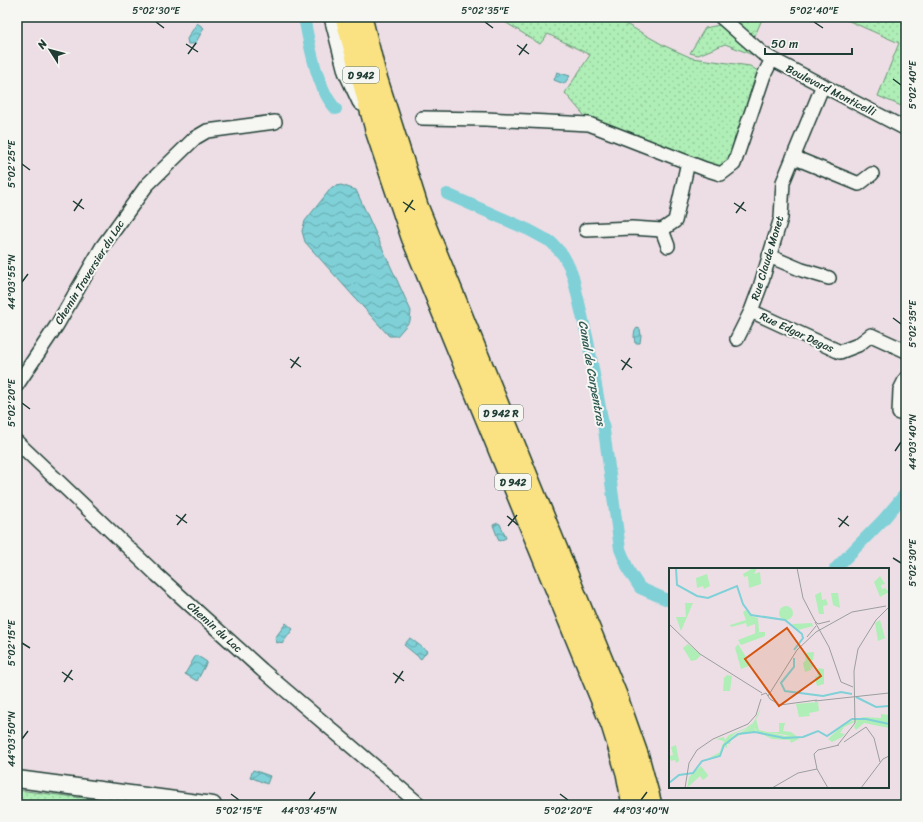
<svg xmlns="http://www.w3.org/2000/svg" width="923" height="822" font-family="Sriracha,sans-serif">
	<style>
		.grass { fill: url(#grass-dots); stroke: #679675 }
		.forest { fill: url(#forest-crowns); stroke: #679675 }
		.water { fill: url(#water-waves); stroke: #599596 }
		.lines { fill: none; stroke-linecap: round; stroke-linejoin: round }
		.canal { stroke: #7fd0d7; stroke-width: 12 }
		.minor-casing { stroke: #1f3d34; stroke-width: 16 }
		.tertiary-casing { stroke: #1f3d34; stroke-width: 19 }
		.secondary-casing { stroke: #1f3d34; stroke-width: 22 }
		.primary-casing { stroke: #1f3d34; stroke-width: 24 }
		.minor { stroke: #f6f6f2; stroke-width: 13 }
		.tertiary { stroke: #f6f6f2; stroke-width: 16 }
		.secondary { stroke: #f6f6f2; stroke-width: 19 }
		.primary { stroke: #fae181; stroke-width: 21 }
		.ticks { fill: none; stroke: #1f3d34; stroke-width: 1.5 }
		.labels { text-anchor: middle; stroke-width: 4; stroke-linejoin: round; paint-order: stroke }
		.shield { fill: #f6f6f2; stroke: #60746d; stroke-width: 1 }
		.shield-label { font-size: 10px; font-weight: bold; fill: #1f3d34 }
		.street-label { font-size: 11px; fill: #1f3d34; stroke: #f6f6f2 }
		.water-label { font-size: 12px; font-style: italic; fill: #325a55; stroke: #f6f6f2 }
		.inset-river { fill: none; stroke: #7fd0d7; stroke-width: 2 }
		.inset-road { fill: none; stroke: #9b9e9e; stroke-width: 1 }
		.view { fill: #d45610; fill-opacity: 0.15; stroke: #d45610; stroke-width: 2 }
		.inset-edge { fill: none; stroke: #1f3d34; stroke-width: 2 }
		.neatline { fill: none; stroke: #1f3d34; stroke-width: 1.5 }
		.ticks-label { font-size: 10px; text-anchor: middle; fill: #1f3d34 }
	</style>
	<defs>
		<pattern id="grass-dots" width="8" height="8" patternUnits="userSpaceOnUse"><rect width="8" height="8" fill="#afeeb6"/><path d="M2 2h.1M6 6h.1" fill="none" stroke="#96cd9d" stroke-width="1.8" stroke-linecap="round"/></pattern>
		<pattern id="forest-crowns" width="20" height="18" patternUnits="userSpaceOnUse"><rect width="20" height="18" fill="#afeeb6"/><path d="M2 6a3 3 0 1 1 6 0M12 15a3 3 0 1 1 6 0" fill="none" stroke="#96cd9d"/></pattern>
		<pattern id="water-waves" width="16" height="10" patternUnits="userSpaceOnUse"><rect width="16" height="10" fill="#7fd0d7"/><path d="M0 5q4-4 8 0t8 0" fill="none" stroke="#67aaaf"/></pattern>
	</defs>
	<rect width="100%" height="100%" fill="#eddee5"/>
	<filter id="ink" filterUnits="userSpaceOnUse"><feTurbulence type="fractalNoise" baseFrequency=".025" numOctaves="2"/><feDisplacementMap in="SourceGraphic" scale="8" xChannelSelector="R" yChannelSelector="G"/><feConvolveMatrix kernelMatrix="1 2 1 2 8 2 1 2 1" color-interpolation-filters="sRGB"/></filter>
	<g filter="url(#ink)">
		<!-- grass -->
		<path class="grass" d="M497 17H623L626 24 665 46 692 58 750 66 761 73 730 162 721 171 589 121 565 93 590 55 548 34 540 44Z
			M840 17H906V108L878 96 899 43Z
			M724 24 755 54 753 55 725 44 698 55 690 53 705 28Z
			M17 790 133 804V805H17Z"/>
		<!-- forest -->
		<path class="forest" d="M727 17H763L753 40Z"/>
		<!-- water -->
		<path class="water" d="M197 23 204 28 195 44H188L187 39Z
			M557 72 570 76 564 84 554 80Z
			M341 185 356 190 411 311 410 321 397 336H389L305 242 302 231 305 221 332 187Z
			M637 328 640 329 641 335 640 343H635C634 338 633 332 637 328Z
			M498 523 500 524 506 538 499 541 493 525Z
			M286 623 293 629 282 644 280 642 277 643 275 638Z
			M410 638 427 651 421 659 404 645Z
			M196 655 207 662 197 681 185 674Z
			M253 770 270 776 267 784 250 777Z"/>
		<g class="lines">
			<!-- canal -->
			<path class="canal" d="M304 17C309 43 317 90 336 109
				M447 194 529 230 551 242 563 255 569 266 573 277 588 341 604 430 620 549 629 571 640 588 670 601
				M835 569 883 520 906 493"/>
			<!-- minor casing -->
			<g class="minor-casing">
				<path id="minor" d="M721 17 762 53 772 59 906 129
					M422 118 485 119 589 124 705 169 721 174 734 164 764 75 772 59
					M793 157 859 184 872 174
					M586 230 632 228 662 230 675 221 688 162
					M662 230 668 246
					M769 256 802 270 829 278
					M751 311 840 352 858 345 871 335 906 351
					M737 339 751 311 760 287 781 218 783 182 823 85
					M17 385 57 325 102 247 147 185 195 138 207 131 275 122
					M899 413 900 390 906 378
					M17 442 157 575 262 670 420 805"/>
			</g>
			<!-- tertiary casing -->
			<g class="tertiary-casing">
				<path id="tertiary" d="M17 779 213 805"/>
			</g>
			<!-- secondary casing -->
			<g class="secondary-casing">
				<path id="secondary" d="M334 17 348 71 362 101"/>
			</g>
			<!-- primary casing -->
			<g class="primary-casing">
				<path id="primary" d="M346 17 377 133 412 237 612 725 627 773 633 805
					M361 17 375 74 417 206 616 695 638 757 651 805"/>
			</g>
			<!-- minor -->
			<use href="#minor" class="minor"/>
			<!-- tertiary -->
			<use href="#tertiary" class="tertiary"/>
			<!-- secondary -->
			<use href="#secondary" class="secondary"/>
			<!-- primary -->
			<use href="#primary" class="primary"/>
		</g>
	</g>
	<!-- ticks -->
	<path class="ticks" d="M156 22 164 28M485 22 493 28M814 22 823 28M186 44 198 52M517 45 529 54M188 54 196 43M519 55 527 44M893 79 901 85M22 164 30 170M73 201 84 209M403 202 415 210M734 203 746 211M74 211 82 199M405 212 413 200M736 213 744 202M22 282 28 274M893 318 901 324M290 359 301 367M621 360 632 368M291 368 299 357M622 370 630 358M22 403 30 409M895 451 901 442M176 515 187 523M507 516 518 525M838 518 849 526M177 525 186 514M508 526 517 515M839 527 848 516M893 558 901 563M22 643 30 648M62 672 73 680M393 673 404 681M64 682 72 670M395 683 403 671M22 739 28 731M231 794 239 800M560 794 568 800M309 800 315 792M641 800 647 792"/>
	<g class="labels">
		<!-- shield labels -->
		<g class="shield">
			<rect x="343" y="67" width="36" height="16" rx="3"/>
			<rect x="479" y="405" width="44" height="16" rx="3"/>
			<rect x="495" y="474" width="36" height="16" rx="3"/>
		</g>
		<g class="shield-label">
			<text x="361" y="79">D 942</text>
			<text x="501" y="417">D 942 R</text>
			<text x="513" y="486">D 942</text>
		</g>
		<!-- street labels -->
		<g class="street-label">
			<text transform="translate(831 90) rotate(27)" y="4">Boulevard Monticelli</text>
			<text transform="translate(767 258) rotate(-73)" y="4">Rue Claude Monet</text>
			<text transform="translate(89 272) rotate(-58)" y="4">Chemin Traversier du Lac</text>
			<text transform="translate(797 332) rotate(25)" y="4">Rue Edgar Degas</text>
			<text transform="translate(215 627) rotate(42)" y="4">Chemin du Lac</text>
		</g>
		<!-- water labels -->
		<g class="water-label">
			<text transform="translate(592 373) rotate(80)" y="4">Canal de Carpentras</text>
		</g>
	</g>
	<!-- overview -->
	<g transform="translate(669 568)">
		<rect width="220" height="220" fill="#eddee5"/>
		<path d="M84 0H88L85 6 91 4 92 16 80 20 79 8 75 9 74 6ZM38 6 41 18 35 21 34 18 28 20 27 10ZM211 8 216 16 212 17 213 21 216 20 220 24 211 29 205 14ZM152 24 153 32 157 31 159 37 154 38 155 46H150L146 27ZM162 25H169L171 40 164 37ZM16 35H24L12 63 7 49H17ZM110 45a7 7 0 1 1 14 0a7 7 0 1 1-14 0ZM143 55 144 58 129 62 123 56ZM90 64H96V68L72 77 69 72ZM19 76 32 87 27 92 22 93 14 80ZM69 76 82 97 72 101 66 80ZM145 84 144 92 140 93 144 98 143 101 141 98 142 102 136 104 134 95 137 92 135 85ZM150 100 155 101V116L148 118 146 109 149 108 148 102ZM58 107 63 108 61 123H54L55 110ZM92 140 89 148 82 159 67 165 54 177 55 173 47 171 55 169 56 172 60 167 77 160 84 155ZM110 155H116L114 163 122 164 129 169 98 164H110ZM7 177 10 193 7 195 6 192 2 193 0 188 4 187 2 179ZM32 198 39 207 38 209 34 212 31 208 18 220 20 209Z" fill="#afeeb6"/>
		<path d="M77 42 82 48 89 50 90 64 86 66V56L78 59 77 55 62 59 61 57 77 52 74 44ZM87 151 90 162 116 168 125 167 130 171 122 175 121 172 103 171 88 164 85 159 87 165H75L62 172 61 176H58V180L55 178 51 188 40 190 51 184 53 177 59 171 82 159Z" fill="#afeeb6"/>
		<path d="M211 52 216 70 209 73 206 55ZM149 134 150 143 140 145 141 148 130 149 127 136ZM212 146 220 147V160L195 155 187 162 185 159 188 153 175 159 171 165 176 166 173 169 163 174 159 171 175 156 194 149 212 150Z" fill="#afeeb6"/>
		<path class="inset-river" d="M7 0 8 17 28 28 39 30 68 18 74 36 82 47 116 52 133 66 134 70 125 82M125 90V99L112 115 116 123 154 128 172 124 183 126M187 129 207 139 220 138M0 215 10 207 24 205 33 193 51 188 55 177 69 166 86 164 115 170 134 169 149 163 158 168 183 151H197L220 156"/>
		<path class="inset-road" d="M128 0 134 30 146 53 149 56 161 53M146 54 160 79 172 114 184 119M0 56 31 86 93 125M138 69 147 58M92 127 97 125 101 131 111 137 148 132M99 128 128 82 147 64 183 44 217 38M146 133 220 125M175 174 197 159 205 170 211 194M168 178 186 155 185 103 189 81 207 52 219 40M16 220 20 195 28 182 44 171 79 156 87 147 92 131M103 220 129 205 148 201M159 220 148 201 145 186 149 182 170 177M192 220 214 191 220 188"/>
		<path class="view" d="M118 60 152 108 110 138 76 91Z"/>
		<rect width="220" height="220" class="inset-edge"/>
	</g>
	<!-- margin -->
	<rect width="923" height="822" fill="none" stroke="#f6f6f2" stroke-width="44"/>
	<!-- north arrow -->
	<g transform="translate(50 50) rotate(306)" stroke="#f6f6f2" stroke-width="3" paint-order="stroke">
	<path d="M0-3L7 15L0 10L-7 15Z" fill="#1f3d34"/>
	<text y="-6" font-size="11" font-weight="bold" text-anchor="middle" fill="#1f3d34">N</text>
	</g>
	<!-- scale -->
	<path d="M765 48v6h87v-6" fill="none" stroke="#1f3d34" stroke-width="2"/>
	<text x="771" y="48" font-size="12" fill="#1f3d34" stroke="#f6f6f2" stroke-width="3" paint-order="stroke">50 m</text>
	<rect x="22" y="22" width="879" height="778" class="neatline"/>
	<g class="ticks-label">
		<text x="156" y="14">5°02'30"E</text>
		<text x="485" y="14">5°02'35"E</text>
		<text x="814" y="14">5°02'40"E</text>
		<text transform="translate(912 85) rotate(-90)" y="4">5°02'40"E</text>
		<text transform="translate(11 164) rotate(-90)" y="4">5°02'25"E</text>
		<text transform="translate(11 282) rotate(-90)" y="4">44°03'55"N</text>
		<text transform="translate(912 324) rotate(-90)" y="4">5°02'35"E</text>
		<text transform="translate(11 403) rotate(-90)" y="4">5°02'20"E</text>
		<text transform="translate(912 442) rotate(-90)" y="4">44°03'40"N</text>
		<text transform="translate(912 563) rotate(-90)" y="4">5°02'30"E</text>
		<text transform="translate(11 643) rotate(-90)" y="4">5°02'15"E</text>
		<text transform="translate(11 739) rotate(-90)" y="4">44°03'50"N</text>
		<text x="239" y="814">5°02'15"E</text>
		<text x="309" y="814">44°03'45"N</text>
		<text x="568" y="814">5°02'20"E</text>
		<text x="641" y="814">44°03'40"N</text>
	</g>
</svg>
